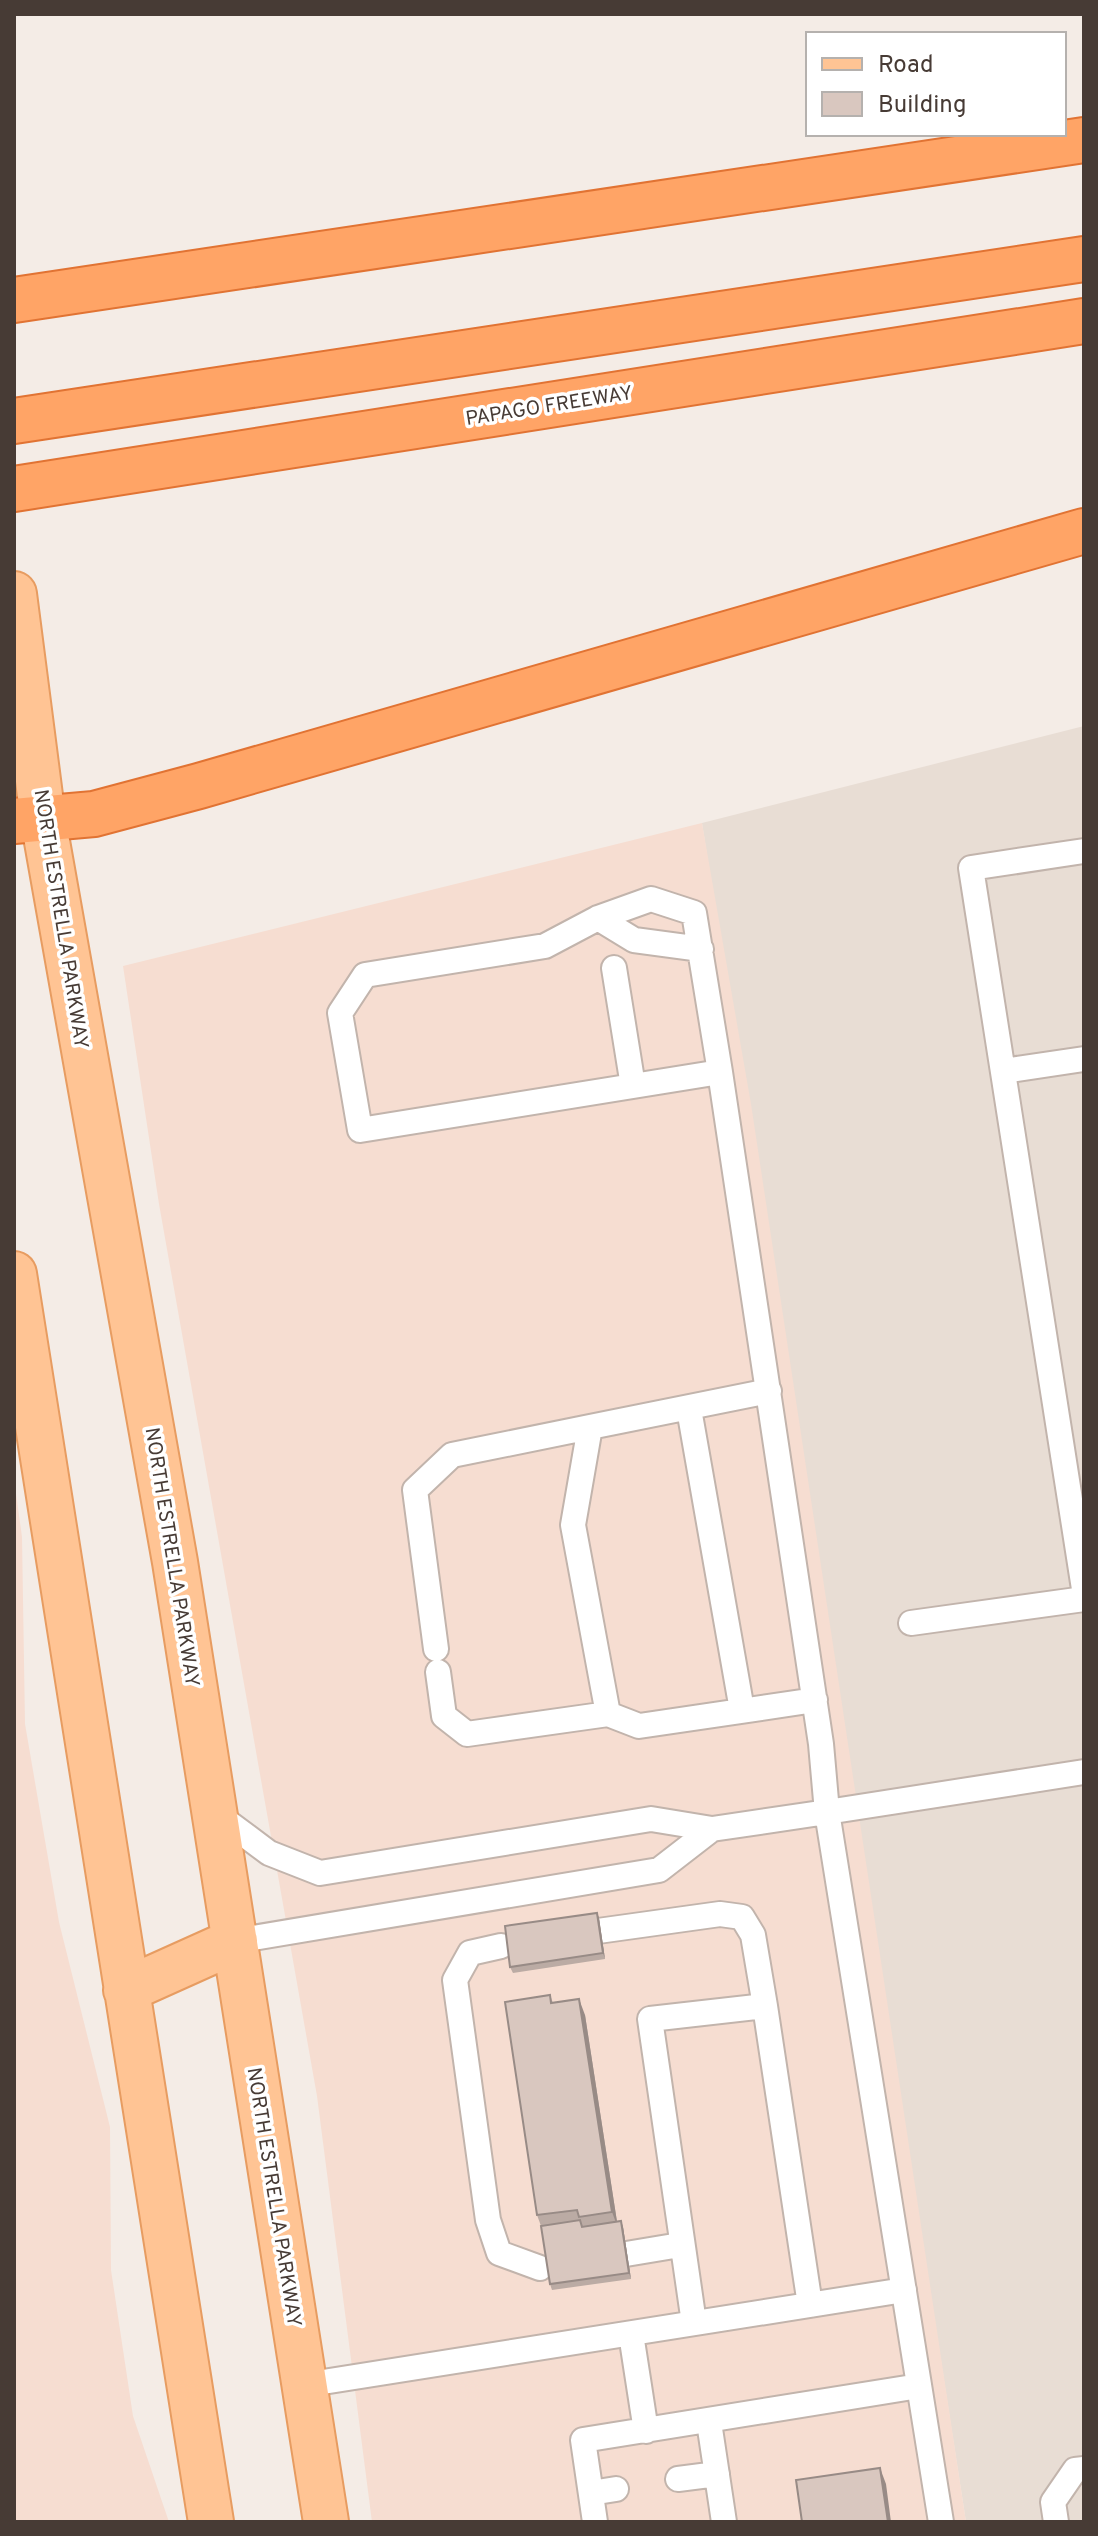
<svg xmlns="http://www.w3.org/2000/svg" width="1098" height="2536" font-family="Overpass,sans-serif">
	<style>
		.residential { fill: #e8ddd4 }
		.commercial { fill: #f6ddd1 }
		.lines { fill: none; stroke-linecap: round; stroke-linejoin: round }
		.lane-casing { stroke: #c2b4ac; stroke-width: 28 }
		.primary-casing { stroke: #e79c61; stroke-width: 48 }
		.highway-casing { stroke: #e17333; stroke-width: 48 }
		.lane { stroke: #fff; stroke-width: 24 }
		.primary { stroke: #ffc494; stroke-width: 44 }
		.highway { stroke: #ffa466; stroke-width: 44 }
		.wall { fill: #bbaba4 }
		.shaded-wall { fill: #988b86 }
		.building { fill: #d9c7bf; stroke: #988b86; stroke-width: 2 }
		.labels { text-anchor: middle; stroke-width: 7; stroke-linejoin: round; paint-order: stroke }
		.street-label { font-size: 20px; fill: #473b35; stroke: #fff }
	</style>
	<rect width="100%" height="100%" fill="#f4ece6"/>
	<!-- residential -->
	<path class="residential" d="M1084 726V2522H966L702 823Z"/>
	<!-- commercial -->
	<path class="commercial" d="M702 823 751 1104 966 2522H372L317 2096 159 1204 123 966Z
		M14 1479 22 1537 25 1724 59 1922 110 2127 111 2270 133 2416 169 2522H14Z"/>
	<g class="lines">
		<!-- lane casing -->
		<g class="lane-casing">
			<path id="lane" d="M1084 851 971 868 1084 1589
				M598 918 634 940 701 949
				M614 968 633 1086
				M1003 1071 1084 1059
				M720 1072 694 913 651 899 598 918 545 946 365 975 340 1013 360 1130 720 1072 821 1744 827 1812 1084 1772
				M769 1391 590 1427 573 1525 608 1714 639 1726 815 1700
				M689 1409 742 1710
				M911 1623 1084 1599
				M436 1649 415 1490 452 1455 590 1427
				M438 1672 444 1716 467 1734 608 1714
				M214 1812 269 1853 320 1873 651 1819 712 1829 827 1812 941 2522
				M598 1931 720 1914 742 1917 753 1935 765 2006
				M235 1941 659 1870 712 1829
				M501 1946 470 1953 455 1980 488 2220 499 2253 540 2268
				M620 2255 680 2245
				M694 2323 650 2019 765 2006 810 2305
				M631 2334 646 2431
				M304 2385 904 2290
				M709 2422 724 2522
				M678 2479 717 2474
				M591 2493 616 2489
				M595 2522 583 2440 919 2386
				M1056 2522 1053 2502 1075 2470 1084 2469"/>
		</g>
		<!-- primary casing -->
		<g class="primary-casing">
			<path id="primary" d="M14 594 43 819 175 1562 326 2522
				M14 1274 211 2522
				M126 1990 235 1941"/>
		</g>
		<!-- highway casing -->
		<g class="highway-casing">
			<path id="highway" d="M14 300 1084 140
				M14 421 1084 259
				M14 489 1084 321
				M14 821 94 814 199 786 1084 531"/>
		</g>
		<!-- lane -->
		<use href="#lane" class="lane"/>
		<!-- primary -->
		<use href="#primary" class="primary"/>
		<!-- highway -->
		<use href="#highway" class="highway"/>
	</g>
	<!-- wall -->
	<path class="wall" d="M597 1913 599 1918 605 1959 513 1973 510 1967Z
		M550 1995 553 2003 585 2015 617 2222 621 2221 623 2227 631 2279 552 2290 550 2284 541 2226 537 2215Z"/>
	<!-- shaded-wall -->
	<path class="shaded-wall" d="M597 1913 599 1918 605 1959 603 1953Z
		M579 1999 585 2015 618 2228 612 2212Z
		M621 2221 623 2227 631 2279 629 2273Z
		M880 2468 886 2484 891 2522H888Z"/>
	<!-- building -->
	<path class="building" d="M597 1913 603 1953 510 1967 505 1926Z
		M550 1995 551 2003 579 1999 612 2212 579 2217 577 2210 537 2215 505 2002Z
		M580 2220 582 2227 621 2221 629 2273 550 2284 541 2226Z
		M880 2468 888 2522H802L796 2480Z"/>
	<g class="labels">
		<!-- street labels -->
		<g class="street-label">
			<text transform="translate(549 405) rotate(-9)" y="7">PAPAGO FREEWAY</text>
			<text transform="translate(62 919) rotate(81)" y="7">NORTH ESTRELLA PARKWAY</text>
			<text transform="translate(173 1557) rotate(81)" y="7">NORTH ESTRELLA PARKWAY</text>
			<text transform="translate(275 2197) rotate(81)" y="7">NORTH ESTRELLA PARKWAY</text>
		</g>
	</g>
	<!-- border -->
	<rect width="1098" height="2536" fill="none" stroke="#473b35" stroke-width="32"/>
	<!-- legend -->
	<rect x="806" y="32" width="260" height="104" fill="#ffffff" stroke="#b5b1ae" stroke-width="2"/>
	<rect x="822" y="58" width="40" height="12" fill="#ffc494" stroke="#b5b1ae" stroke-width="2"/>
	<text x="878" y="72" font-size="24" fill="#473b35">Road</text>
	<rect x="822" y="92" width="40" height="24" fill="#d9c7bf" stroke="#b5b1ae" stroke-width="2"/>
	<text x="878" y="112" font-size="24" fill="#473b35">Building</text>
</svg>
